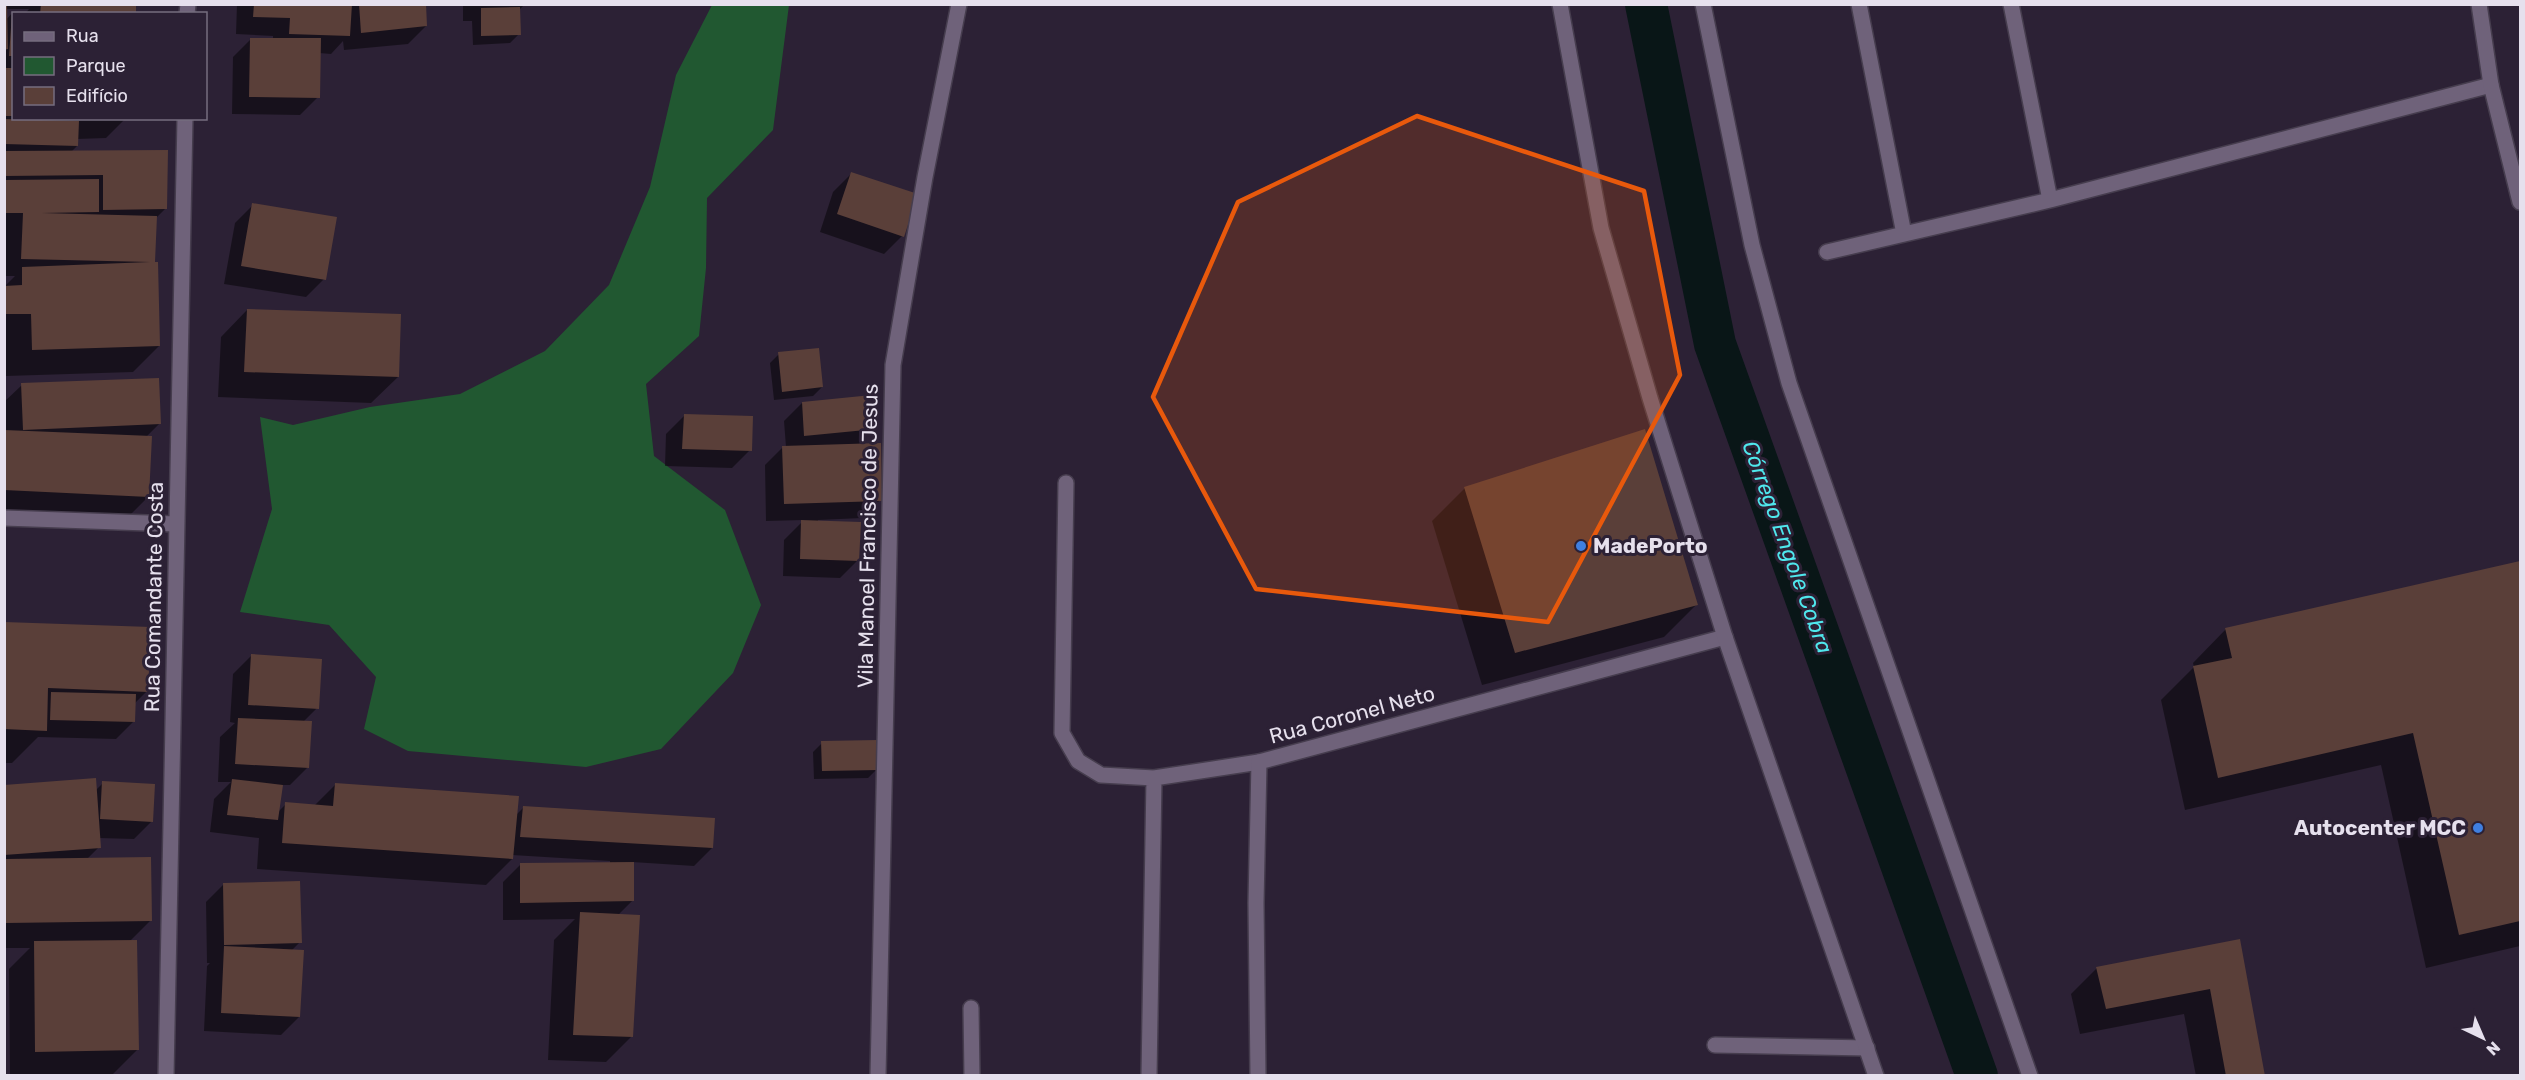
<svg xmlns="http://www.w3.org/2000/svg" width="2525" height="1080" font-family="Rubik,sans-serif">
	<style>
		.green { fill: #215831 }
		.shadow { fill: #0007 }
		.lines { fill: none; stroke-linecap: round; stroke-linejoin: round }
		.canal { stroke: #091617; stroke-width: 42 }
		.building { fill: #5a3f39 }
		.lane-casing { stroke: #463d4e; stroke-width: 18 }
		.street-casing { stroke: #463d4e; stroke-width: 18 }
		.secondary-casing { stroke: #463d4e; stroke-width: 18 }
		.lane { stroke: #6f627a; stroke-width: 15 }
		.street { stroke: #6f627a; stroke-width: 15 }
		.secondary { stroke: #6f627a; stroke-width: 15 }
		.marked { fill: #e8590c; fill-opacity: 0.2; stroke: #e8590c; stroke-width: 4.5; stroke-linejoin: round }
		.shop-dot { fill: #3f7fe0; stroke: #2c2135; stroke-width: 2 }
		.labels { text-anchor: middle; stroke-width: 6; stroke-linejoin: round; paint-order: stroke }
		.street-label { font-size: 21px; fill: #e6e0ed; stroke: #2c2135 }
		.poi-label { font-size: 21px; font-weight: bold; fill: #e6e0ed; stroke: #2c2135; text-anchor: start }
		.water-label { font-size: 22px; font-style: italic; fill: #4fe7ed; stroke: #2c2135 }
	</style>
	<rect width="100%" height="100%" fill="#2c2135"/>
	<!-- green -->
	<path class="green" d="M712 5H789L773 130 707 198 706 268 699 336 646 384 654 456 725 510 761 605 733 673 661 749 586 767 408 751 364 729 376 677 329 625 240 612 272 509 260 417 293 425 370 407 460 394 545 351 609 285 650 187 676 75Z"/>
	<!-- shadow -->
	<path class="shadow" d="M4 4H135L134 14H25L29 9H5L6 20 12 13 25 14H14V118H126L106 138 77 139V146L71 152 165 209 155 219 154 262 159 346 133 372 6 376 4 287 15 276H4Z
		M237 4H424L426 26 408 44 344 50 343 41 331 54 319 53 318 97 300 115 232 114 233 57 251 39H273V36L236 34Z
		M463 4H525L519 10V34L510 43 473 45 472 21H463Z
		M851 174 902 236 884 254 820 232 833 192Z
		M253 205 324 279 306 297 224 284 235 223Z
		M247 310 398 377 371 403 218 397 221 337Z
		M779 354 822 387 813 396 774 400 770 363Z
		M22 385 160 423 146 437 148 497 122 523 4 517V402Z
		M802 403 874 429 858 445 880 500 862 518 818 520V522L858 560 840 578 783 576 784 540 804 520 766 521 765 465 783 447H786L784 421Z
		M684 416 750 450 732 468 665 466 666 434Z
		M1465 488 1697 604 1664 637 1482 685 1432 521Z
		M2520 562V946L2426 968 2381 765 2185 810 2161 700 2194 667 2193 663 2226 629Z
		M4 623 147 691 134 704V721L116 739 38 737 12 763H4Z
		M251 656 317 708 303 722 308 767 290 785H281L278 812 286 804 314 806 335 785 516 815 523 808 712 848 694 866 632 862 633 900 618 915 632 1036 606 1062 548 1060 554 940 575 919 503 920V882L521 864 610 863V861L512 855V859L486 885 257 869 259 838 210 832 214 799 231 782H218L220 737 235 723 230 722 233 674Z
		M822 743 877 769 868 778 814 779 813 752Z
		M103 783 152 821 134 839 98 838 99 847 87 859 151 920 130 941 137 1050 111 1076H10L9 969 30 948H4V786L95 791Z
		M224 884 300 942 291 951 299 1017 281 1035 204 1031 207 966 210 963H207L206 902Z
		M2239 941 2263 1076H2196L2184 1014 2080 1034 2071 994 2097 968Z"/>
	<g class="lines">
		<!-- canal -->
		<path class="canal" d="M1646 4 1715 344 1977 1076"/>
	</g>
	<!-- building -->
	<path class="building" d="M4 4H7L8 49 4 50Z
		M41 4H136V14H40Z
		M254 4H352L350 36 289 34 290 18 253 17Z
		M359 4H426L427 26 361 33Z
		M520 7 521 35 481 36V8Z
		M12 13H14V56H9Z
		M250 38H321L320 98 249 97Z
		M4 68H14V116H4Z
		M4 119 79 121 78 146 4 144Z
		M168 150 167 209 103 210V175L4 176V151Z
		M851 172 918 194 904 237 837 214Z
		M99 179V212L42 213 157 216 155 262H158L160 346 32 350 31 314H4V286L22 285V267L150 262 21 259 23 213H4V180Z
		M252 203 337 217 326 280 241 266Z
		M247 309 401 314 399 377 244 372Z
		M819 348 823 387 782 392 778 352Z
		M159 378 161 424 23 430 21 383Z
		M872 395 876 429 804 436 802 402Z
		M684 414 753 416 752 451 682 449Z
		M1645 429 1698 605 1515 653 1464 487Z
		M4 430 152 436 149 497 4 490Z
		M881 443 882 501 784 504 782 446Z
		M801 520 861 522 859 561 800 559Z
		M2520 561V921L2459 935 2413 733 2218 778 2193 666 2232 658 2225 628Z
		M4 622 151 627 148 692 48 688 47 731 4 729Z
		M251 654 322 659 319 709 248 705Z
		M51 692 136 694 135 722 50 720Z
		M238 718 312 721 309 768 235 764Z
		M878 740V770L822 771 821 741Z
		M96 778 101 848 4 855V785Z
		M232 779 283 785 278 820 227 815Z
		M102 781 155 784 153 822 100 819Z
		M335 783 519 796 513 859 282 843 285 802 333 806Z
		M523 806 715 818 713 848 520 837Z
		M151 857 152 921 6 923 5 859Z
		M634 862V901L520 903V863Z
		M300 881 302 943 224 945 223 883Z
		M580 912 640 915 633 1037 573 1035Z
		M2240 939 2265 1076H2226L2210 989 2106 1009 2096 967Z
		M137 940 139 1050 35 1052 34 941Z
		M224 946 304 950 300 1017 221 1013Z"/>
	<g class="lines">
		<!-- lane casing -->
		<g class="lane-casing">
			<path id="lane" d="M1066 483 1062 733 1078 761 1101 775 1154 778
				M4 518 176 524
				M971 1008 972 1076
				M1715 1045 1867 1048
				M1149 1076 1154 778 1259 762"/>
		</g>
		<!-- street casing -->
		<g class="street-casing">
			<path id="street" d="M1859 4 1904 234
				M2011 4 2050 200
				M1827 252 2050 200 2491 85
				M878 1076 893 365 925 177 959 4
				M1258 1076 1256 903 1259 762 1725 637"/>
		</g>
		<!-- secondary casing -->
		<g class="secondary-casing">
			<path id="secondary" d="M1560 4 1601 228 1650 398 1725 637 1876 1076
				M1703 4 1752 245 1789 383 2030 1076
				M2479 4 2491 85 2520 202
				M187 14 188 4
				M166 1076 185 118"/>
		</g>
		<!-- lane -->
		<use href="#lane" class="lane"/>
		<!-- street -->
		<use href="#street" class="street"/>
		<!-- secondary -->
		<use href="#secondary" class="secondary"/>
	</g>
	<!-- marked area -->
	<path class="marked" d="M1417 116 1644 191 1680 375 1548 622 1256 589 1153 397 1238 202Z"/>
	<!-- markers -->
	<g class="shop-dot">
		<circle cx="1581" cy="546" r="6"/>
		<circle cx="2478" cy="828" r="6"/>
	</g>
	<g class="labels">
		<!-- street labels -->
		<g class="street-label">
			<text transform="translate(868 536) rotate(-89)" y="7">Vila Manoel Francisco de Jesus</text>
			<text transform="translate(154 597) rotate(-89)" y="7">Rua Comandante Costa</text>
			<text transform="translate(1352 715) rotate(-15)" y="7">Rua Coronel Neto</text>
		</g>
		<!-- poi labels -->
		<g class="poi-label">
			<text x="1593" y="553">MadePorto</text>
			<text x="2466" y="835" text-anchor="end">Autocenter MCC</text>
		</g>
		<!-- water labels -->
		<g class="water-label">
			<text transform="translate(1788 547) rotate(70)" y="8">Córrego Engole Cobra</text>
		</g>
	</g>
	<!-- border -->
	<rect width="2525" height="1080" fill="none" stroke="#e6e0ed" stroke-width="12"/>
	<!-- legend -->
	<rect x="12" y="12" width="195" height="108" fill="#2c2135" stroke="#766d7f" stroke-width="1.5"/>
	<rect x="24" y="32" width="30" height="9" fill="#6f627a" stroke="#766d7f" stroke-width="1.5"/>
	<text x="66" y="42" font-size="18" fill="#e6e0ed">Rua</text>
	<rect x="24" y="57" width="30" height="18" fill="#215831" stroke="#766d7f" stroke-width="1.5"/>
	<text x="66" y="72" font-size="18" fill="#e6e0ed">Parque</text>
	<rect x="24" y="87" width="30" height="18" fill="#5a3f39" stroke="#766d7f" stroke-width="1.5"/>
	<text x="66" y="102" font-size="18" fill="#e6e0ed">Edifício</text>
	<!-- north arrow -->
	<g transform="translate(2483 1038) rotate(136)" stroke="#2c2135" stroke-width="4.5" paint-order="stroke">
	<path d="M0-4.5L10 22L0 15L-10 22Z" fill="#e6e0ed"/>
	<text y="-9" font-size="16" font-weight="bold" text-anchor="middle" fill="#e6e0ed">N</text>
	</g>
</svg>
